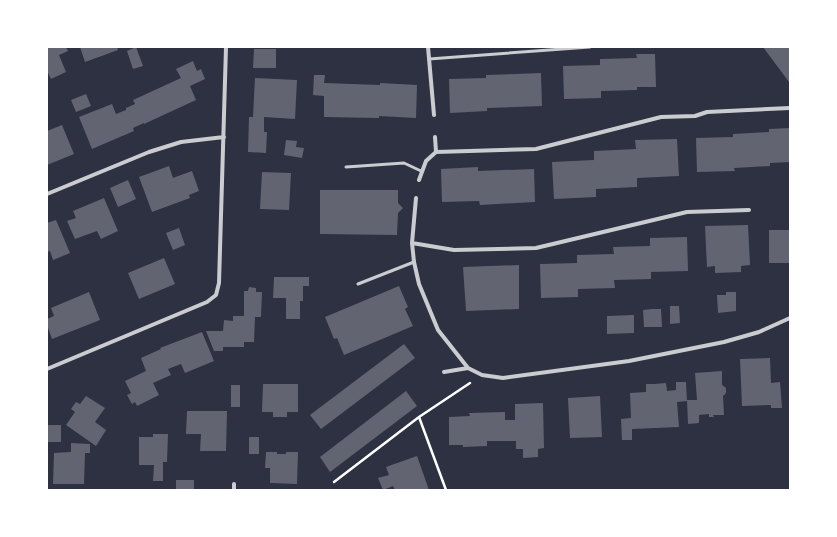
<svg xmlns="http://www.w3.org/2000/svg" width="837" height="537" font-family="'Fira Sans Condensed',sans-serif">
	<style>
		.building { fill: #626471 }
		.lines { fill: none; stroke-linecap: round; stroke-linejoin: round }
		.path { stroke: #fff; stroke-width: 2.5 }
		.service { stroke: #caccd0; stroke-width: 3 }
		.minor { stroke: #caccd0; stroke-width: 4 }
	</style>
	<rect width="100%" height="100%" fill="#2d3142"/>
	<!-- building -->
	<path class="building" d="M47 47H66L68 51 59 55 66 72 51 79 47 71Z
		M80 47H117L118 50 85 62Z
		M136 47 143 66 133 69 127 51Z
		M763 47H790V81L789 82Z
		M254 49H276V68H253Z
		M636 54H655L656 87H637V90L601 91V98L564 99 563 66 600 65V59L637 58Z
		M193 61 197 71 201 69 205 79 190 86 196 100 144 124V123L133 128 134 131 92 149 79 117 112 104 116 114 126 110V108L135 104 133 100 181 78 176 69Z
		M541 73 542 106 487 108V111L450 113 449 79 486 78V75Z
		M314 75H325L324 83 380 85V83L417 85 416 118 379 116V118L324 117V96L313 95Z
		M255 78 297 80 295 119 264 117V132H267L266 153 248 152 249 117H253Z
		M86 94 91 106 76 112 71 100Z
		M62 125 74 154 47 165V131Z
		M790 128V162L770 163V166L734 168 735 171 697 172 696 138 733 137V134L769 132V129Z
		M677 139 679 176 637 178V187L596 189V197L554 199 552 162 594 160V151L636 149 635 140Z
		M286 140 297 141 296 147 304 148 302 158 284 155Z
		M169 166 173 178 192 171 199 191 189 195 190 198 152 212 139 177Z
		M478 167V171L534 169 535 202 480 205 479 201 442 202 441 169Z
		M262 172 291 173 289 210 260 209Z
		M128 180 136 199 118 207 110 188Z
		M320 190H398V203L403 208 398 213 397 235 320 234Z
		M104 198 118 231 101 239 97 231 75 239 67 221 76 218 73 211Z
		M56 220 70 253 53 260 50 251 47 252V223Z
		M748 225 750 265 741 266V272L715 273V266L707 267 705 226Z
		M179 228 185 245 173 250 166 233Z
		M769 230H790V263H769Z
		M687 237 688 271 651 272V279L614 280 615 288 578 289V297L541 298 540 264 577 263V255L614 254 613 247 650 246V238Z
		M164 258 175 284 139 299 128 273Z
		M519 265V309L466 311 463 267Z
		M274 277H309V286H303V301H300V319H286V298H273Z
		M399 286 408 307 405 309 413 326 344 355 337 338 334 339 325 317Z
		M249 287 256 288V292H262L261 317H255L254 342H244V347H223V351H214L206 331H223L224 320 233 321V316H244V291H248Z
		M89 292 100 320 52 339 47 325V319L54 316 51 308Z
		M726 292H736V311L718 313 717 295H726Z
		M670 306H679L680 323 670 324Z
		M652 309H661L662 327H644L643 310Z
		M634 315V333L607 334V316Z
		M202 332 214 361 185 373 181 364 168 369 171 375 153 383 159 395 137 406 135 402 132 404 127 395 131 393 125 381 146 371 141 358 161 349 160 348Z
		M404 344 415 358 321 429 310 415Z
		M770 358 771 383 780 382 782 408H771V405L742 406 740 359Z
		M722 371V385L726 388V393L723 396 724 415H713L714 417H709V414L699 415V423L688 424 687 400H697L695 373Z
		M676 382H686L687 401 677 402 679 427 632 429V440H622L621 419 631 418 630 393 646 392V384H655L666 383 667 391 676 390Z
		M263 384H298V412H287V417H273V412H262Z
		M231 385H240V407H231Z
		M406 391 417 406 330 472 320 457Z
		M86 396 105 408 95 422 106 430 96 446 66 425 75 412 71 409 76 402 80 404Z
		M600 396 602 437 570 438 568 398Z
		M543 403 544 448 538 449V457L523 458V449H516V441H487V446L463 447V445H449V417L470 416 469 413 505 412V420H515V404Z
		M187 411H227L226 451H200L201 434H186Z
		M47 425H61V442H47Z
		M153 434H168L167 462H163V481H153L154 465H139V437H153Z
		M249 437H259V454H249Z
		M71 443 90 444V453H85L84 484H53L54 453 71 452Z
		M266 452H277V454H286V452H298L297 484 270 483V468H265Z
		M417 456 429 490H395L393 486 383 490 378 478 389 475 386 467Z
		M176 480H194V489H176Z"/>
	<g class="lines">
		<!-- path -->
		<path class="path" d="M419 417 446 490
			M334 482 419 417 470 383"/>
		<!-- service -->
		<path class="service" d="M429 59 590 47
			M346 167 404 163 421 171
			M358 284 414 262"/>
		<!-- minor -->
		<path class="minor" d="M428 47 434 115
			M435 137 436 152
			M419 180 426 161 436 152 536 149 661 117 695 116 707 112 790 108
			M47 194 149 152 181 142 224 137
			M416 198 412 243 414 262 419 284 438 330 468 368
			M412 243 454 250 536 248 687 212 749 210
			M47 369 207 302 216 295 219 283 226 47
			M444 372 468 368 482 375 503 378 629 361 724 342 759 332 790 318
			M234 490V484"/>
	</g>
	<!-- border -->
	<rect width="837" height="537" fill="none" stroke="#ffffff" stroke-width="96"/>
</svg>
